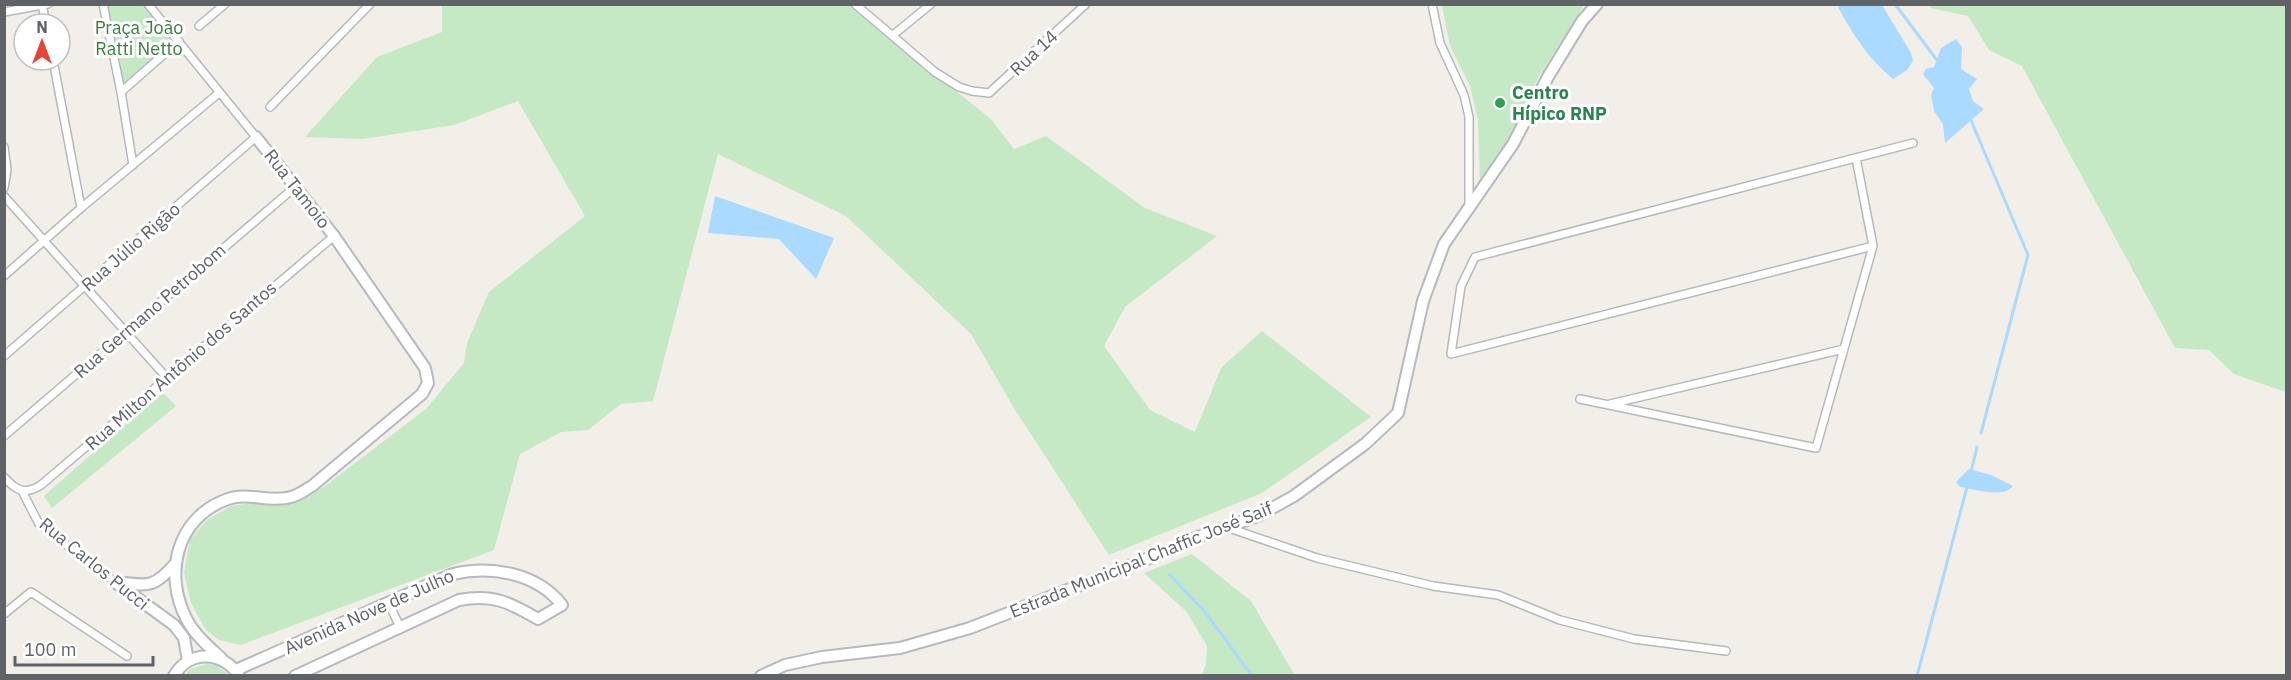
<svg xmlns="http://www.w3.org/2000/svg" width="2291" height="680" font-family="'IBM Plex Sans',sans-serif">
	<style>
		.green { fill: #c5e8c5 }
		.water { fill: #aadaff }
		.lines { fill: none; stroke-linecap: round; stroke-linejoin: round }
		.stream { stroke: #aadaff; stroke-width: 3 }
		.street-casing { stroke: #b5b8bc; stroke-width: 10 }
		.secondary-casing { stroke: #b6babf; stroke-width: 14 }
		.street { stroke: #fff; stroke-width: 7 }
		.secondary { stroke: #fff; stroke-width: 10 }
		.leisure-dot { fill: #2e9e5b; stroke: #fff; stroke-width: 2 }
		.labels { text-anchor: middle; stroke-width: 6; stroke-linejoin: round; paint-order: stroke }
		.park-label { font-size: 18px; fill: #348238; stroke: #fff }
		.street-label { font-size: 18px; fill: #5f6368; stroke: #fff }
		.leisure-label { font-size: 18px; font-weight: bold; fill: #27864d; stroke: #fff; text-anchor: start }
	</style>
	<rect width="100%" height="100%" fill="#f1efe8"/>
	<!-- green -->
	<path class="green" d="M105 5H144L176 41 123 86Z
		M442 5H848L991 119 1014 149 1046 136 1145 208 1217 236 1125 307 1104 346 1150 410 1195 432 1221 368 1262 331 1371 417 1262 493 1109 555 1014 408 971 334 846 216 718 154 653 401 621 404 588 430 561 432 520 454 494 550 241 645 219 640 206 630 191 603 184 573 190 540 207 520 231 506 257 502 290 503 325 486 426 409 464 363 467 343 489 292 585 216 518 101 454 125 363 139 305 137 377 57 442 32Z
		M1442 5H1584L1538 78 1504 149 1480 183 1478 120 1470 86 1450 46Z
		M1930 5H2286V392L2234 374 2209 350 2175 348 2022 66 1989 50 1968 16 1931 8Z
		M162 392 176 406 52 508 44 496Z
		M1192 554 1251 601 1294 674 1345 675H1202L1206 664 1207 646 1186 611 1144 573Z
		M207 664 216 665 229 675H184L190 669Z"/>
	<!-- water -->
	<path class="water" d="M1837 5H1882L1911 53 1913 61 1907 70 1893 79C1868 59 1852 33 1837 5Z
		M1956 39 1962 47 1961 69 1977 79 1969 89 1973 101 1984 109 1945 143 1943 124 1934 111 1931 94 1934 88 1923 74 1926 69 1934 67 1941 48Z
		M715 196 834 238 816 279 779 239 708 233Z
		M1969 469 1991 475 2013 486C2002 499 1975 489 1960 487L1956 482Z"/>
	<g class="lines">
		<!-- stream -->
		<path class="stream" d="M1895 4 1939 63
			M1970 118 2028 255 1981 433
			M1971 472 1977 447
			M1169 574 1205 612 1252 676
			M1917 676 1967 487"/>
		<!-- street casing -->
		<g class="street-casing">
			<path id="street" d="M42 4 46 24
				M103 4 121 92 133 165
				M855 4 935 72 959 87 972 91 989 93 1086 4
				M1432 4 1440 43 1464 95 1469 117V207
				M4 12 48 4
				M199 26 225 4
				M893 35 931 4
				M53 60 81 208
				M121 92 179 41
				M270 107 370 4
				M4 147 7 170 4 188
				M4 196 167 378
				M1873 246 1451 354 1461 286 1475 257 1913 143
				M4 276 81 208 219 93
				M4 356 256 137 148 4
				M1580 399 1816 448 1873 246 1856 158
				M1610 404 1844 349
				M4 436 295 187
				M4 477C16 491 25 495 41 485L334 236
				M22 491 39 524 115 582
				M1229 528 1317 558 1433 586 1498 595 1560 620 1634 639 1726 651
				M388 602 400 627
				M4 614 31 592 127 656"/>
		</g>
		<!-- secondary casing -->
		<g class="secondary-casing">
			<path id="secondary" d="M115 582 174 625 184 638 188 661
				M118 582C148 586 154 588 175 564
				M221 658C209 647 195 635 187 620 163 575 176 517 228 499 248 492 271 503 291 497 299 495 305 490 312 486L422 394 428 383 425 368 334 236 256 137
				M236 670 453 574C491 565 537 573 562 605L538 619C509 602 493 594 459 600L295 676
				M174 676C189 649 224 651 239 676
				M761 676 785 665 822 657 900 648 970 628 1170 550 1195 538 1258 516 1294 496 1365 444 1398 413 1423 301 1444 244 1513 144 1549 75 1582 21 1597 4"/>
		</g>
		<!-- street -->
		<use href="#street" class="street"/>
		<!-- secondary -->
		<use href="#secondary" class="secondary"/>
	</g>
	<!-- markers -->
	<circle class="leisure-dot" cx="1500" cy="103" r="6"/>
	<g class="labels">
		<!-- park labels -->
		<g class="park-label">
			<text x="139" y="34">Praça João<tspan x="139" dy="21">Ratti Netto</tspan></text>
		</g>
		<!-- street labels -->
		<g class="street-label">
			<text transform="translate(1034 53) rotate(-43)" y="6">Rua 14</text>
			<text transform="translate(297 189) rotate(52)" y="6">Rua Tamoio</text>
			<text transform="translate(131 247) rotate(-41)" y="6">Rua Júlio Rigão</text>
			<text transform="translate(150 311) rotate(-41)" y="6">Rua Germano Petrobom</text>
			<text transform="translate(181 366) rotate(-41)" y="6">Rua Milton Antônio dos Santos</text>
			<text transform="translate(1141 560) rotate(-22)" y="6">Estrada Municipal Chaffic José Saif</text>
			<text transform="translate(94 564) rotate(39)" y="6">Rua Carlos Pucci</text>
			<text transform="translate(369 612) rotate(-24)" y="6">Avenida Nove de Julho</text>
		</g>
		<!-- leisure labels -->
		<g class="leisure-label">
			<text x="1512" y="99">Centro<tspan x="1512" dy="21">Hípico RNP</tspan></text>
		</g>
	</g>
	<!-- border -->
	<rect width="2291" height="680" fill="none" stroke="#5f6368" stroke-width="12"/>
	<!-- north arrow -->
	<g transform="translate(42 42)"><circle r="28" fill="#ffffff" stroke="#bfc1c3" stroke-width="1.5"/>
	<path d="M0-4.5L10 22L0 15L-10 22Z" fill="#ea4335"/>
	<text y="-9" font-size="16" font-weight="bold" text-anchor="middle" fill="#5f6368">N</text>
	</g>
	<!-- scale -->
	<path d="M15 656v9h138v-9" fill="none" stroke="#5f6368" stroke-width="3"/>
	<text x="24" y="656" font-size="18" fill="#5f6368" stroke="#ffffff" stroke-width="4.5" paint-order="stroke">100 m</text>
</svg>
